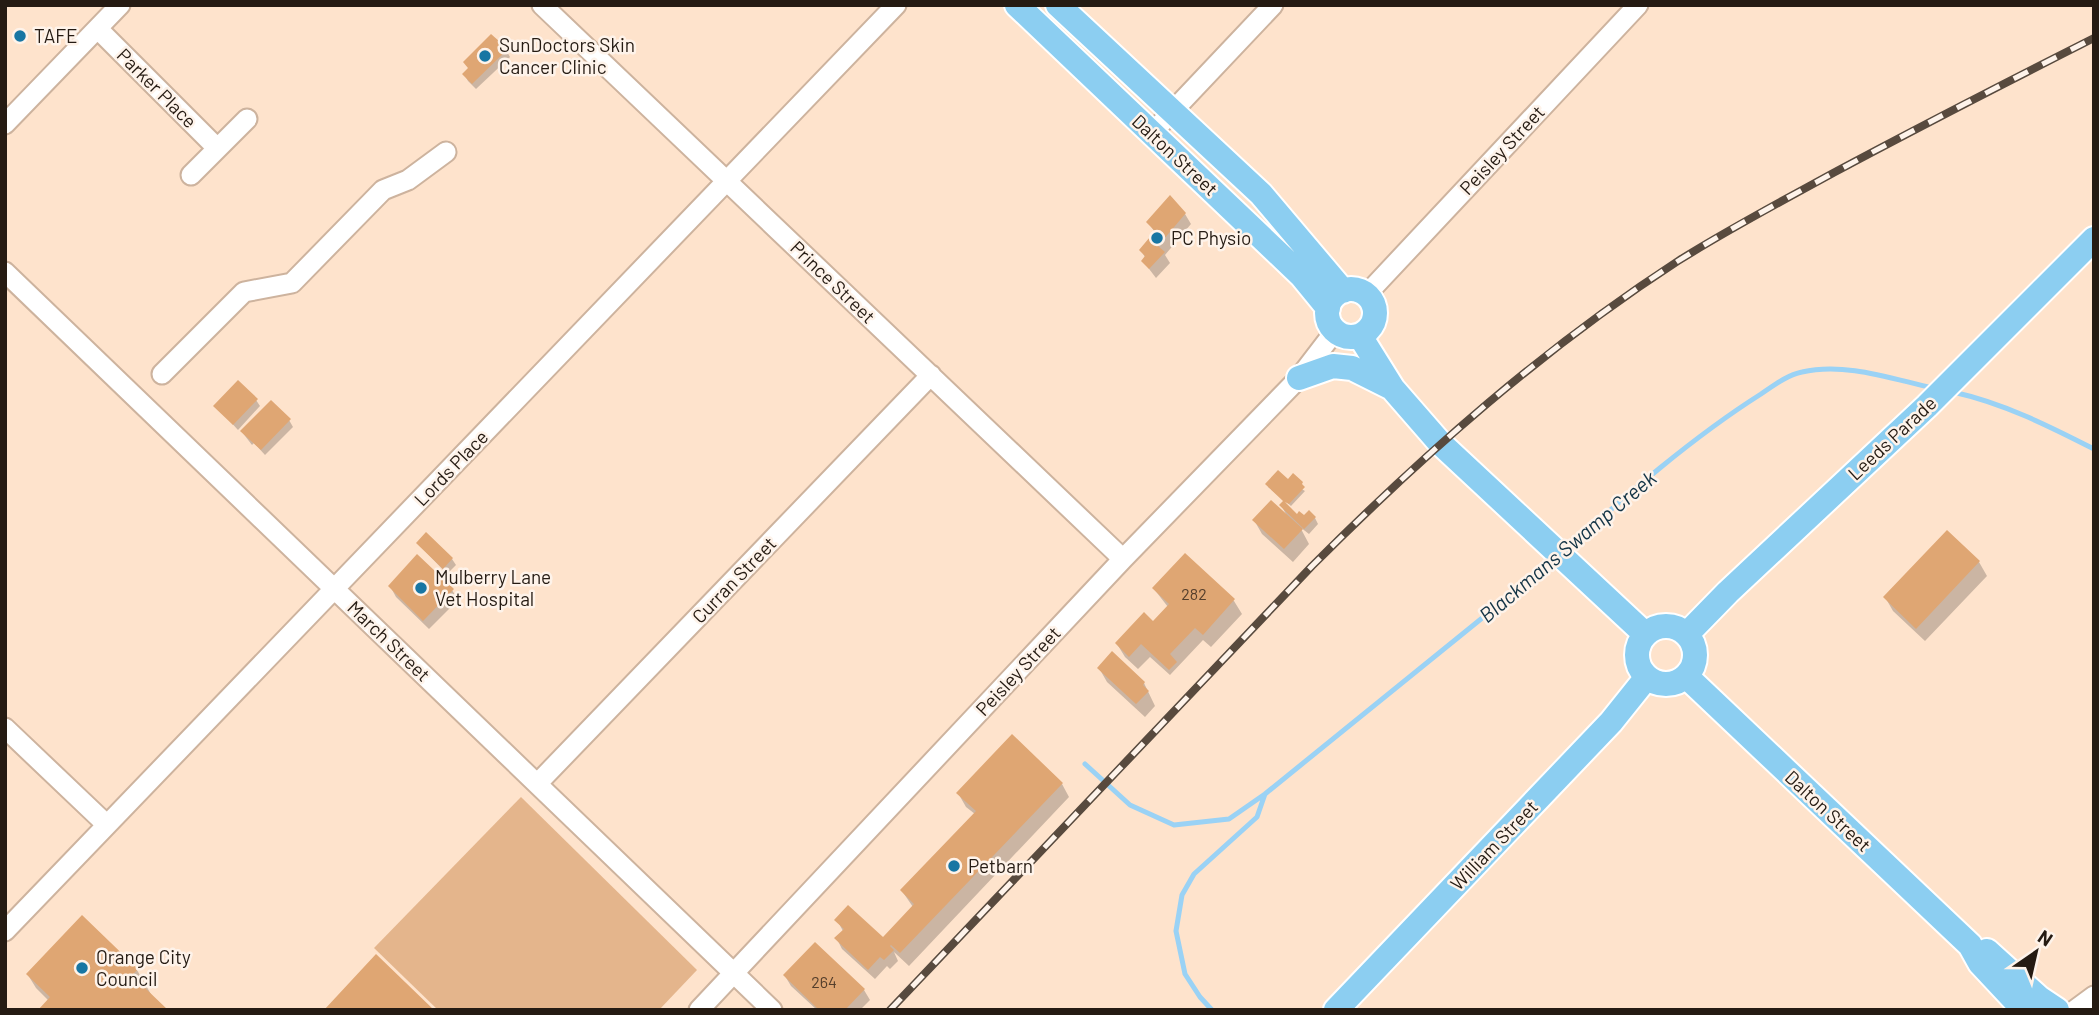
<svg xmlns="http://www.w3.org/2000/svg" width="2099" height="1015" font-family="Barlow,sans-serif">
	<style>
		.green { fill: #e4b58c }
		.shadow { fill: #0003 }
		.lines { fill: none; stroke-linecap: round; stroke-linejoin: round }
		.stream { stroke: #9ad2f5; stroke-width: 5 }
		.building { fill: #dfa673 }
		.minor-casing { stroke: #cdb39e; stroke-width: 23 }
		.major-casing { stroke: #fff; stroke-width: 28 }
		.minor { stroke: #fff; stroke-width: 19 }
		.major { stroke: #8ccef1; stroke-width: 24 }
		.rail-casing { stroke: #584a3e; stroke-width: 8 }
		.rail { stroke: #fef3ea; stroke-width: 5; stroke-dasharray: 16; stroke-linecap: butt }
		.poi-dot { fill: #1876a3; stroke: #fef3ea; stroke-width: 2.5 }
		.labels { text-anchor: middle; stroke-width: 5; stroke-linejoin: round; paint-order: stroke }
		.number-label { font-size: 16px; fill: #543e2b }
		.poi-label { font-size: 19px; fill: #251b13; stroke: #fef3ea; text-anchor: start }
		.street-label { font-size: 19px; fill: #251b13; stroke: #fef3ea }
		.water-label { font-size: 21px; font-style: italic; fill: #123345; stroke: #fef3ea }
	</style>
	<rect width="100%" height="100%" fill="#fee3cc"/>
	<!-- green -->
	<path class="green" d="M521 797 697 970 659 1010H438L374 948Z"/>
	<!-- shadow -->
	<path class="shadow" d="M506 50 510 57 476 89 468 81 464 74 469 69 465 63Z
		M1185 214 1191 224 1165 255 1170 263 1156 278 1143 261 1146 259 1141 250 1156 234 1148 222Z
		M256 400 260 406 238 430 216 406Z
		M289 420 293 427 265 455 254 443 252 445 242 432Z
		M1288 481 1305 491 1291 506 1268 487Z
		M1281 505 1297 517 1315 518 1318 524 1309 534 1300 527 1309 544 1293 562 1262 534 1254 520 1287 516Z
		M1947 532 1979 562 1987 576 1925 641 1893 611 1885 597Z
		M425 551 452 559 456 565 447 574Z
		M1185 555 1234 601 1242 614 1211 647 1203 640 1170 675 1150 657 1138 669 1125 657 1117 644 1153 623 1168 607 1154 589Z
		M390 586 452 590 458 600 429 629 396 597Z
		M1099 668 1144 683 1155 706 1145 717 1107 682Z
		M1062 784 1069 797 909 966 894 952 898 961 890 969 887 966 875 979 842 949 837 939 843 931 837 920 888 944 913 907 902 891 975 814 966 807 958 793Z
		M137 970 152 996 49 1001 36 988 28 975Z
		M785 976 864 990 870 1000 860 1010H817L791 986Z"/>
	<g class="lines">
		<!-- stream -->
		<path class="stream" d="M1953 392C2003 403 2049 426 2094 449
			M1565 550C1627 495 1690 439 1761 394 1773 386 1787 375 1802 372 1845 362 1892 379 1933 388
			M1085 764 1130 805 1174 825 1229 819 1265 794 1555 559
			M1212 1010 1200 997 1185 974 1176 931 1182 895 1194 874 1257 817 1265 794"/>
	</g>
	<!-- building -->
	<path class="building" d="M491 34 508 49 472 84 462 74 468 68 463 62Z
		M1170 195 1186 213 1158 246 1165 252 1149 269 1141 261 1145 256 1139 250 1155 231 1146 222Z
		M238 380 258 399 233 425 213 406Z
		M271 400 291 419 261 450 240 431Z
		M1278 470 1288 479 1293 473 1303 482 1302 484 1305 487 1289 504 1285 502 1297 514 1299 511 1304 515 1309 510 1316 517 1304 529 1279 505 1283 501 1265 484Z
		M1271 500 1303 529 1284 549 1252 520Z
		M1947 530 1980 561 1916 629 1883 597Z
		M426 532 453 558 443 569 416 543Z
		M1185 553 1235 599 1203 635 1195 628 1170 654 1177 662 1169 670 1141 644 1129 657 1115 643 1144 612 1153 621 1169 604 1152 588Z
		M417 554 454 589 423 621 388 586Z
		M1112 651 1145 682 1143 685 1149 691 1136 704 1097 668Z
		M1012 734 1063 783 900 953 891 945 890 946 894 950 884 960 880 957 868 970 834 938 844 929 834 920 848 905 883 937 914 904 900 890 976 811 956 793Z
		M82 915 138 969 122 986 124 988 137 976 143 977 144 987 168 1010H38L50 997 26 974Z
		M815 942 865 989 845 1010H819L783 975Z
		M376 954 434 1010H324Z"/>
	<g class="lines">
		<!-- minor casing -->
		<g class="minor-casing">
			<path id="minor" d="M542 5 1123 559
				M98 29 217 148
				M5 124 120 5
				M1152 133 1273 5
				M191 175 247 119
				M5 272 772 1010
				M1366 295 1638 5
				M162 374 244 292 292 283 383 190 408 180 446 152
				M5 728 107 825
				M537 784 931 375
				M5 931 896 5
				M699 1010 1123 559 1299 378 1335 331
				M2075 1010 2094 996"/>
		</g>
		<!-- major casing -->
		<g class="major-casing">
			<path id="major" d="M1017 5 1301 275 1328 308
				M1058 5 1261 194 1343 291
				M1327 313a24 24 0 1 1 48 0a24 24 0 1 1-48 0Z
				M1360 336 1393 389 1440 443 1645 634
				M1299 378 1333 366 1352 368 1392 388
				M1637 655a29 29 0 1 1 58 0a29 29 0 1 1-58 0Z
				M1687 634 1728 592 1927 406 2094 239
				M1686 676 1970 945 1980 963 2024 1010
				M1987 951 2039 998 2057 1010
				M1336 1010 1611 722 1647 677"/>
		</g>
		<!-- minor -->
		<use href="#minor" class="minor"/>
		<!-- major -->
		<use href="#major" class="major"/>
		<!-- rail casing -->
		<g class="rail-casing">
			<path id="rail" d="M890 1010 1312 566C1425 453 1544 348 1678 261 1729 229 1782 201 1835 172 1921 126 2007 82 2094 38"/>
		</g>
		<!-- rail -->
		<use href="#rail" class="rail"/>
	</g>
	<!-- markers -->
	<g class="poi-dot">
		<circle cx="20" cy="36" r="7"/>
		<circle cx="485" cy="56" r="7"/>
		<circle cx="1157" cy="238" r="7"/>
		<circle cx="421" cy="588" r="7"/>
		<circle cx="954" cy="866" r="7"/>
		<circle cx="82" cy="968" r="7"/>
	</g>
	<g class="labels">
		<!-- number labels -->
		<g class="number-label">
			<text x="1194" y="600">282</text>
			<text x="824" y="988">264</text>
		</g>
		<!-- poi labels -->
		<g class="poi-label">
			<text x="34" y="43">TAFE</text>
			<text x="499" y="52">SunDoctors Skin<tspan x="499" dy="22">Cancer Clinic</tspan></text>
			<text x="1171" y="245">PC Physio</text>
			<text x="435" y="584">Mulberry Lane<tspan x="435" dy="22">Vet Hospital</tspan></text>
			<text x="968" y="873">Petbarn</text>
			<text x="96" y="964">Orange City<tspan x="96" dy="22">Council</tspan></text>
		</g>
		<!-- street labels -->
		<g class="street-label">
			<text transform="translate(157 88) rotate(45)" y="7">Parker Place</text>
			<text transform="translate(1502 150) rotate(-47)" y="7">Peisley Street</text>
			<text transform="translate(1175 155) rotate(43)" y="7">Dalton Street</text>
			<text transform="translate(833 282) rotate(44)" y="7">Prince Street</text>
			<text transform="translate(1892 438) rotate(-43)" y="7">Leeds Parade</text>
			<text transform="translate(451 468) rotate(-46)" y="7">Lords Place</text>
			<text transform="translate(734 580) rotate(-46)" y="7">Curran Street</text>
			<text transform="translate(389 641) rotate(44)" y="7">March Street</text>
			<text transform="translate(1018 671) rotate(-47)" y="7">Peisley Street</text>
			<text transform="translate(1828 811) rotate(43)" y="7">Dalton Street</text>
			<text transform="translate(1494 845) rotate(-46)" y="7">William Street</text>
		</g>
		<!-- water labels -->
		<g class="water-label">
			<text transform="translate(1568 547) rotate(-40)" y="7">Blackmans Swamp Creek</text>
		</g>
	</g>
	<!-- border -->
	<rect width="2099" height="1015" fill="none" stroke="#251b13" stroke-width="14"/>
	<!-- north arrow -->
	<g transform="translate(2036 952) rotate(34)" stroke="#fef3ea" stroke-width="5" paint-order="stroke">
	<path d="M0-5L12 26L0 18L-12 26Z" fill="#251b13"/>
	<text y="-10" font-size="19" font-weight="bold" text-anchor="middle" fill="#251b13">N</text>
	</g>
</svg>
